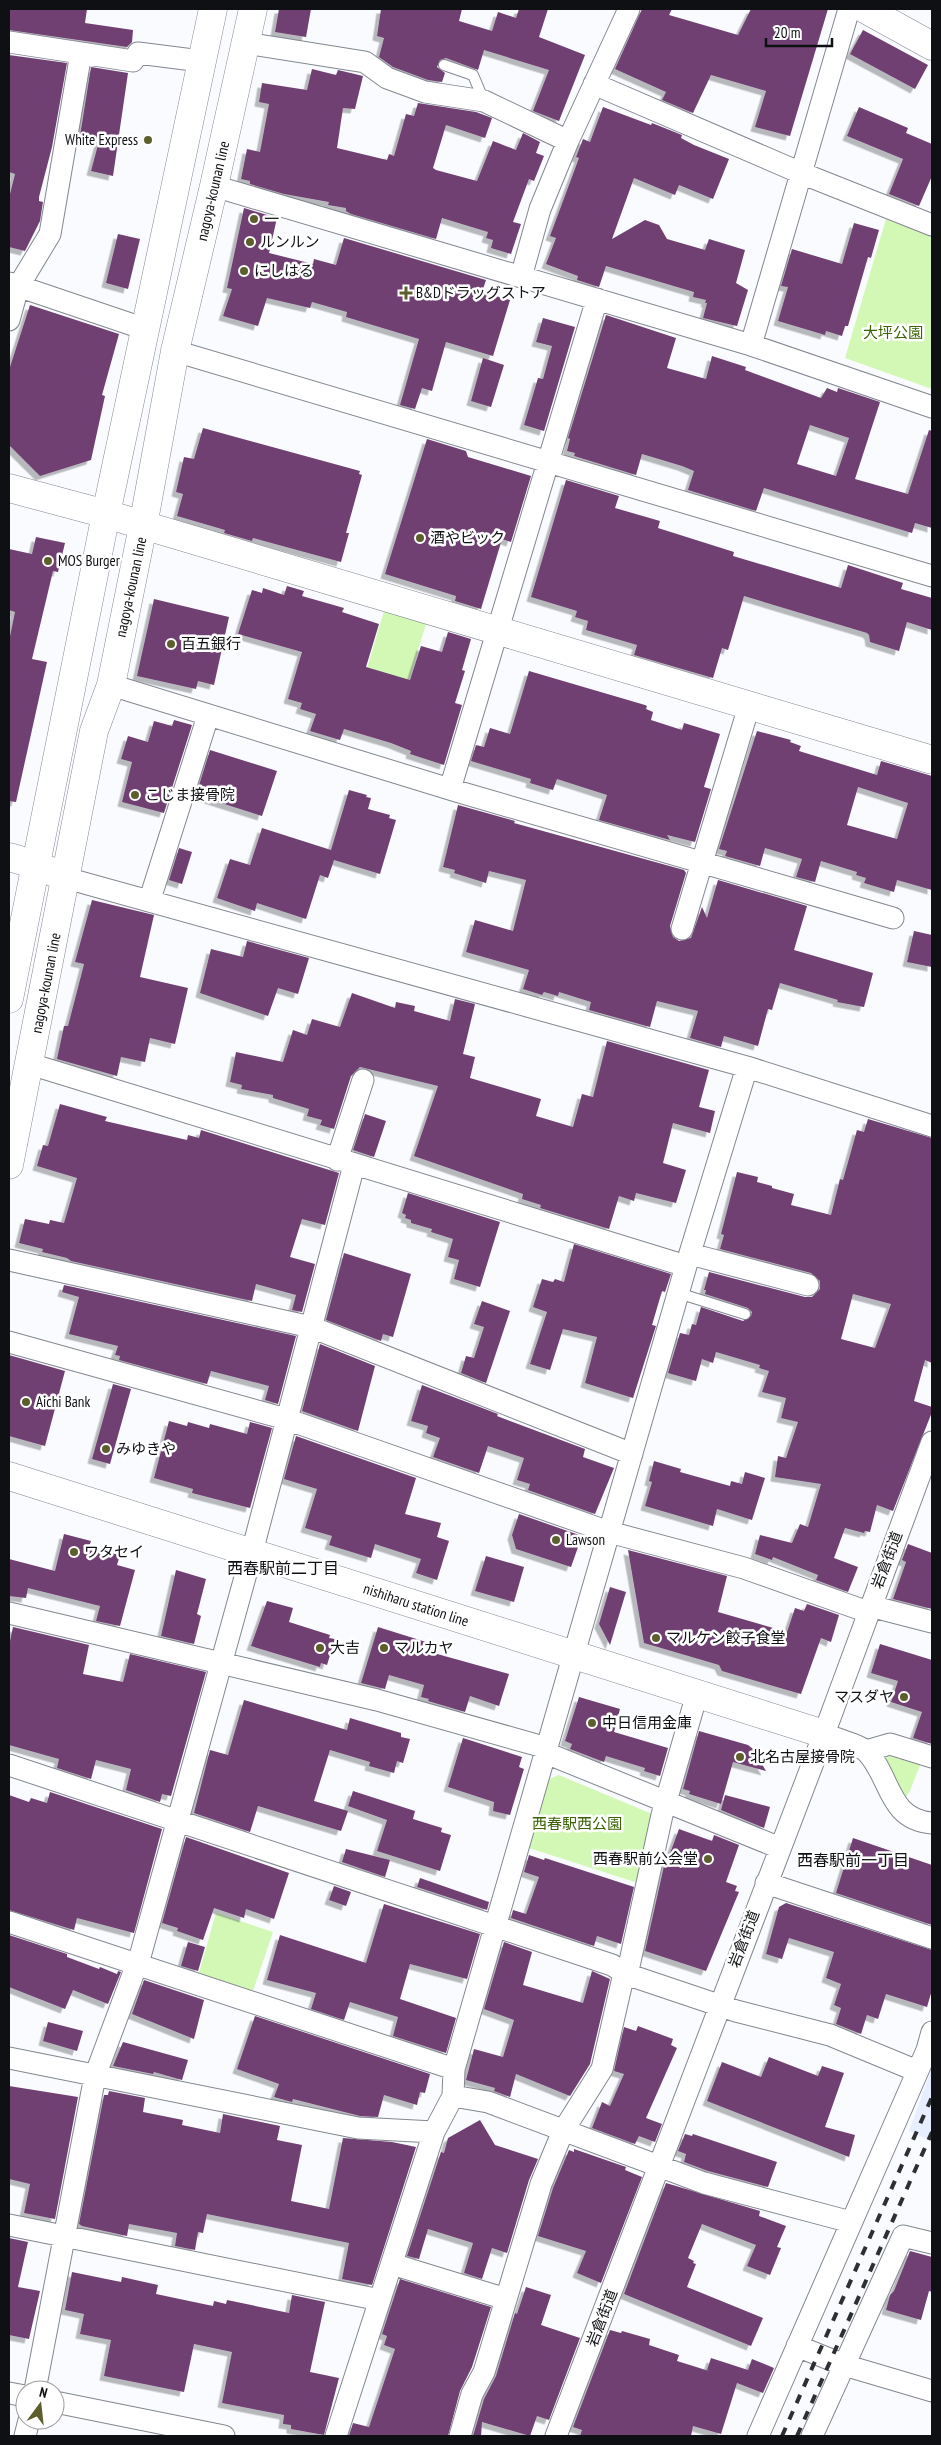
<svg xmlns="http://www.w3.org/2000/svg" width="941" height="2445" font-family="'PT Sans Narrow','Noto Sans JP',sans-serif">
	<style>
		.built { fill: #e6eeff }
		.green { fill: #d3f8b6 }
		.building { fill: #704172; fill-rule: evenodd; filter: url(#shadow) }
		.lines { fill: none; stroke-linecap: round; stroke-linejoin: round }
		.lane-casing { stroke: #838790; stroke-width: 12 }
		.street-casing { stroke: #838790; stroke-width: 23 }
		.secondary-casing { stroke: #838790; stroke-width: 29 }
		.primary-casing { stroke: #838790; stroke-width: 29 }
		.lane { stroke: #fff; stroke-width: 10 }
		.street { stroke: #fff; stroke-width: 21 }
		.secondary { stroke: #fff; stroke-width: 28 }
		.primary { stroke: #fff; stroke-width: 28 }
		.rail { stroke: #2e2f33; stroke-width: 4; stroke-dasharray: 9 9; stroke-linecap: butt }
		.poi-dot { fill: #5c5e2c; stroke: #fff; stroke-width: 2 }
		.labels { text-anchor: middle; stroke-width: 5; stroke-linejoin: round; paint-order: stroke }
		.poi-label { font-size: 15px; fill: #0f1014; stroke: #fff; text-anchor: start }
		.street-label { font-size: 15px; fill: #0f1014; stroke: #fff }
		.park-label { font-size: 15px; fill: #396200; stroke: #fff }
		.neighbourhood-label { font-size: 16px; fill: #0f1014; stroke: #fff }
	</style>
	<defs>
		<filter id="shadow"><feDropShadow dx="-4.5" dy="4.5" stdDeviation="0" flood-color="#0004"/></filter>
	</defs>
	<rect width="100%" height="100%" fill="#f9fbff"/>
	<!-- built -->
	<path class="built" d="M932 2068V2141L909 2131Z"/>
	<!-- green -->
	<path class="green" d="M886 219 932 237V389L845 358Z
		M384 611 426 624 407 687 365 675Z
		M890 1756 920 1765 910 1791 906 1797 901 1796 884 1761 886 1757Z
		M559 1775 652 1814 638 1883 529 1848 547 1780Z
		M216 1913 273 1932 252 1994 198 1976Z"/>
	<!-- building -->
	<path class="building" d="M9 9H87L85 23 133 30 132 42 127 47 9 30Z
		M279 9H311L306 37 275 32Z
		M381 9H462L459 21 492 31 498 12 516 18 519 9H548L539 37 585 55 559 121 533 111 549 70 484 50 478 70 446 58 440 60 437 67 445 73 442 82 428 80 393 67 379 57 384 38 377 36Z
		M642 9H672L669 15 738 35 751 9H828L790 136 755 127 766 91 711 75 693 113 662 100 666 92 615 69Z
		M863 30 928 65 915 89 850 54Z
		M9 55 67 63 52 147 39 197V201L43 202 40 221 25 251 9 247V198L15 174 9 172Z
		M91 67 128 73 113 176 91 171 99 141 80 136Z
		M312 69 336 75 338 70 363 76 355 109 343 108 337 148 387 160 389 154 394 156 406 114 414 116 418 103 476 112 492 118 485 138 446 125 433 168 436 170 477 181 493 141 516 150 523 133 540 142 536 153 544 156 534 181 529 179 513 222 521 224 511 254 491 248 493 240 486 238 488 232 442 218 436 239 351 214 346 211V208L328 205 329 202 284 194 250 184V181L241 179 247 149 260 152 269 104 259 102 262 83 307 90Z
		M603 107 651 125 652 123 682 135 681 138 694 145 729 159 713 199 679 185 675 195 634 178 612 239 645 220 659 225 667 239 705 250 709 239 745 250 736 283 748 290 737 326 703 318 707 303H705L706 300 693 297 694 292 606 266 599 287 577 280 578 276 546 264 556 238 550 236 579 158 576 157 583 139 590 142Z
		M859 107 908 128 906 133 932 144V176L919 206 889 194 903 159 847 136Z
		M244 208 277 218 269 253 313 264 314 259 336 265 344 238 486 280 482 292 510 300 493 356 446 342 432 391 422 388 415 409 400 405 419 339 346 317 347 312 312 302 310 308 267 298 258 326 223 316 232 289 227 288Z
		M854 223 879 230 871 258 868 257 848 326H845L842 336 826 331 825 335 778 321 788 287 781 286 792 249 842 264Z
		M118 234 140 239 128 289 106 283Z
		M30 305 119 334 102 395 105 396 91 460 40 476 9 445V370Z
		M606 315 676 338 667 368 706 379 712 356 746 367 745 370 821 398 827 388 837 392 838 388 880 402 855 479 908 494 929 430 932 431V528L915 523 912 533 764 488 756 511 688 490 694 471 682 466 642 454 636 475 574 456 575 453 567 451 570 439 568 438ZM810 425 849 438 836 476 797 464Z
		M543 318 575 327 544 431 524 425 538 378 543 379 552 346 536 342Z
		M483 358 504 365 491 407 471 401Z
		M203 428 360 471 359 474 362 475 346 533H349L341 562 253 538 252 541 224 533 225 530 177 516 183 494 176 492 184 457 194 459Z
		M427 439 466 451 468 457 531 476 511 542 502 539 481 609 455 601 456 596 385 574Z
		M566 480 619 496 615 508 660 521 658 528 734 552 733 556 841 588 848 565 903 583 901 589 932 598V630L907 622 899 651 870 642 869 635 867 633 744 596 728 650 722 648 713 678 634 655 637 645 586 630 588 621 575 617 577 611 531 597Z
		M36 537 65 543 58 572 53 571 32 659 47 662 16 802 9 801V641L15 612 9 610V549L32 554Z
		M287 586 304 591 302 596 344 608 342 612 379 624 366 667 410 680 421 646 442 652 448 632 471 639 462 670 465 671 455 703 462 705 444 765 410 754 411 751 391 743 344 729 340 740 310 731 316 714 300 709 302 703 288 699 302 652 238 634 252 590 262 593 263 588 284 595Z
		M154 599 229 617 214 685 198 681 196 689 137 676Z
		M529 671 645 705 647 706 646 709 653 712 651 720 682 730 684 723 720 734 704 787 711 789 695 842 667 835 670 840 599 820 607 795 557 779 553 790 530 783 531 779 471 761 476 745 484 747 490 728 510 734Z
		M174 720 192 725 164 813 122 802 132 762 121 759 128 736 148 742 154 721 172 726Z
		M757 731 791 740 790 742 801 746 799 751 877 775 881 761 932 776V890L897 880 894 892 864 883 866 878 856 875 857 872 821 861 815 882 796 877 802 859 765 848 760 866 725 856 727 851 719 849ZM858 787 908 803 897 839 847 825Z
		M210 750 277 771 262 816 196 795Z
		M349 790 367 795 366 797 371 798 368 809 390 815 389 818 396 820 380 874 334 860 328 878 320 875 306 919 257 903 255 911 217 898 230 859 250 865 262 828 331 850Z
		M458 805 515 821 514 823 684 870 686 873 670 926 673 937 679 941 691 938 702 907 707 918 718 880 807 906 794 950 873 973 864 1007 837 1002 838 1000 780 983 772 1010 768 1009 758 1046 724 1036 721 1047 690 1038 698 1011 657 1001 650 1027 589 1010 591 1002 559 992 558 996 544 992 542 995 523 989 529 970 466 952 475 920 513 931 526 880 489 871 486 883 454 873 455 870 443 867Z
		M179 848 192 852 182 884 169 880Z
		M92 900 154 915 140 977 188 988 175 1044 150 1038 145 1062 121 1057 117 1076 57 1059 64 1026H68L81 976 84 964 75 962Z
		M914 931 932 935V967L907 962Z
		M247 941 309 958 298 994 278 988 268 1016 200 993 211 949 243 957Z
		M352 993 395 1008 396 1002 415 1006 414 1011 450 1021 455 999 475 1004 463 1054 475 1057 470 1078 541 1099 536 1116 573 1127 582 1094 593 1097 607 1041 709 1070 699 1107 715 1111 710 1133 673 1123 663 1163 686 1170 676 1203 636 1193 634 1201 619 1196 609 1229 540 1208 541 1205 522 1199 523 1194 414 1156 438 1086 360 1067 351 1076 334 1129 320 1125 322 1120 307 1116 309 1109 273 1098V1095L241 1089 242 1085 230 1082 236 1052 283 1062 293 1030 307 1035 312 1019 340 1027Z
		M60 1104 107 1117 105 1121 187 1140 188 1135 199 1138 201 1130 339 1173 325 1225 302 1219 290 1257 315 1264 302 1312 292 1310 296 1295 256 1284 252 1301 71 1261 67 1258 42 1252 43 1249 19 1243 25 1219 49 1224 50 1220 64 1223 77 1178 37 1166 43 1145 48 1146Z
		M365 1114 386 1121 374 1157 353 1150Z
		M868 1119 932 1138V1363L925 1360 914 1401 932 1407V1412L893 1511 877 1505 870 1532 865 1531 864 1533 845 1528 834 1558 858 1567 848 1592 816 1580 818 1575 773 1557 772 1560 755 1554 760 1535 792 1543 800 1524 808 1527 821 1484 775 1477 778 1456 786 1458 798 1422 781 1418 786 1398 762 1392 769 1371 759 1368 760 1365 716 1352 713 1363 702 1359 696 1381 668 1373 680 1333 689 1335 692 1324 696 1325 701 1307 743 1321 751 1316 752 1312 748 1308 705 1294 706 1290H704L709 1272 805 1297H812L820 1289V1281L811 1273 720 1249 724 1235 721 1234 737 1172 758 1177 757 1182 772 1186V1188L794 1194 791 1205 831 1215 840 1179 843 1180 857 1130 864 1132ZM853 1294 891 1304 875 1348 841 1339Z
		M408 1193 500 1222 480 1287 454 1279 459 1260 448 1257 453 1239 431 1232 432 1229 411 1223V1220L405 1218 406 1215 402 1213Z
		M574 1244 671 1274 665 1292 662 1291 652 1325 656 1326 633 1398 585 1383 597 1337 563 1329 550 1370 530 1364 547 1312 533 1307 542 1279 553 1282 555 1279 564 1282Z
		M344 1253 411 1274 393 1337 383 1334 381 1341 326 1320Z
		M64 1285 296 1336 278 1404 265 1400 269 1386 211 1371 207 1384 119 1360 120 1356 115 1355 118 1346 69 1334 79 1297 62 1292Z
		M482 1301 510 1311 486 1383 461 1373 466 1356 474 1358 484 1327 474 1324Z
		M320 1344 375 1366 358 1431 302 1411Z
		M9 1355 65 1371 45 1446 9 1436Z
		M113 1384 131 1389 110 1464 92 1459Z
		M422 1385 498 1414 497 1416 585 1449 583 1457 614 1468 595 1514 528 1490 530 1484 517 1480 524 1458 488 1446 479 1473 433 1457 440 1438 426 1433 428 1426 411 1421Z
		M169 1421 187 1426 188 1422 209 1428 210 1424 247 1434 250 1422 272 1428 250 1508 192 1493 193 1489 154 1478Z
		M296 1436 416 1478 405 1514 441 1523 437 1537 449 1541 437 1580 416 1573 421 1559 375 1544 371 1558 329 1545 332 1536 305 1528 317 1489 284 1479Z
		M654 1461 681 1469 680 1472 730 1486 731 1481 742 1484 745 1472 765 1478 752 1520 717 1509 713 1526 645 1506 652 1482 649 1481Z
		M519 1514 582 1536 571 1567 516 1549 512 1535Z
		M64 1534 91 1541 89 1547 120 1555 117 1565 135 1570 120 1626 96 1621 100 1606 28 1588 26 1598 9 1596V1559L55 1571Z
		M908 1544 932 1553V1609L893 1599 906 1562 902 1560Z
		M628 1550 727 1576 718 1612 787 1632 795 1608 804 1611 807 1604 839 1615 831 1642 821 1638 801 1694 722 1671 719 1665 644 1643Z
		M486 1556 524 1567 514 1602 475 1591Z
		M176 1570 206 1579 197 1614 201 1616 194 1644 161 1636Z
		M610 1587 626 1592 610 1645 599 1624Z
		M267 1601 293 1608 289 1622 330 1635 329 1638 335 1639 327 1665 321 1663 320 1667 251 1646Z
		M13 1627 89 1645 83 1674 123 1682 130 1654 206 1672 171 1796 162 1794 160 1802 126 1790 131 1769 96 1760 91 1779 57 1768 59 1759 9 1745V1646Z
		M378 1627 426 1642 423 1650 509 1674 499 1706 470 1696 465 1712 428 1701 429 1699 421 1697 424 1685 389 1675 385 1689 361 1683Z
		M880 1644 932 1660V1744L913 1738 922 1712 891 1702 898 1681 871 1673Z
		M579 1697 620 1709 614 1732 668 1748 660 1776 644 1771 645 1768 606 1756 604 1762 570 1749 572 1744 565 1741Z
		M244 1700 347 1730 350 1718 401 1733V1737L410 1739 403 1763 397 1761 394 1773 369 1766 370 1762 330 1750 314 1801 348 1811 341 1831 258 1806 250 1832 194 1813 210 1750 228 1755Z
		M699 1731 748 1745 753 1749 766 1771 733 1762 721 1804 689 1794 690 1791 683 1789Z
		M463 1738 522 1757 519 1767 524 1769 510 1815 493 1811 494 1802 448 1787Z
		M353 1791 415 1811 413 1819 442 1828 441 1832 451 1835 440 1871 377 1851 387 1820 348 1806Z
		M50 1792 162 1829 134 1933 77 1918 74 1930 9 1910V1795L29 1802 31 1798 47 1803Z
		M725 1795 770 1807 764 1828 721 1810Z
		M679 1829 712 1841 714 1835 739 1845 726 1882 737 1886 735 1891 739 1892 706 1971 645 1951 664 1866 665 1867Z
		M186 1837 289 1873 274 1919 246 1909 244 1918 214 1908 203 1940 177 1931 178 1928 162 1923Z
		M853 1838 932 1865V1925L836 1893Z
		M346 1849 390 1860 385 1877 342 1862Z
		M529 1855 544 1860 545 1858 634 1887 621 1944 597 1936 594 1946 511 1918 513 1910 526 1914 539 1877 524 1872Z
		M420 1878 489 1902 487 1910 417 1887Z
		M334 1886 351 1892 346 1906 329 1900Z
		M786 1903 932 1950V1990L927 2007 886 1994 878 2019 867 2015 861 2034 836 2024 841 2008 834 2005 841 1984 826 1978 834 1952 789 1938 782 1959 766 1954 779 1907Z
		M384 1904 480 1934 467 1979 410 1964 400 1999 456 2018 446 2053 393 2036 398 2017 350 2002 344 2020 311 2009 316 1993 267 1980 280 1935 366 1963Z
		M9 1935 67 1954V1957L99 1969 100 1967 117 1974 118 1971 121 1972 108 2004 73 1990 65 2009 9 1987Z
		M188 1942 205 1947 198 1971 181 1966Z
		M504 1942 532 1952 523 1985 583 2003 592 1971 610 1979 590 2064 570 2096 516 2074 510 2097 494 2091 495 2088 466 2080 474 2049 503 2057 514 2020 484 2009Z
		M144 1980 204 2000 194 2039 132 2014Z
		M255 2016 430 2074 425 2093 420 2092 417 2105 384 2095 378 2117 360 2116 293 2099 292 2102 274 2097 279 2084 237 2069Z
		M48 2022 83 2031 77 2051 43 2041Z
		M638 2026 673 2039 671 2045 677 2048 646 2118 662 2124 655 2142 639 2136 635 2144 592 2128 602 2102 610 2106 624 2074 614 2071 624 2027 636 2031Z
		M123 2042 188 2060 182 2080 154 2072 153 2074 113 2066Z
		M769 2057 818 2076 822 2066 844 2073 825 2127 855 2135 849 2157 707 2101 722 2062 761 2077Z
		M9 2086 78 2097 55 2219 24 2213 30 2184 9 2179Z
		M109 2091 145 2098 143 2112 183 2120 182 2125 220 2133 223 2114 280 2126 277 2140 302 2145 291 2201 329 2209 343 2138 392 2142 416 2147 372 2285 342 2279 349 2243 207 2214 203 2233 198 2232 195 2250 175 2246 177 2233 129 2224 127 2236 82 2226 79 2224 104 2095H108Z
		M480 2120 495 2145 538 2159 529 2180 507 2253 492 2248 482 2279 464 2273 473 2243 428 2229 419 2259 407 2256 441 2152 444 2153 448 2138Z
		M685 2134 692 2136 693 2134 777 2162 768 2187 708 2171 684 2162 686 2154 678 2151Z
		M574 2149 626 2167 625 2170 642 2177 601 2283 577 2273 586 2251 538 2236 553 2188 569 2150 574 2152Z
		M666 2183 760 2211 759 2216 786 2226 777 2247 781 2248 770 2275 747 2266 756 2245 702 2224 688 2258 694 2261 693 2263 696 2264 687 2287 763 2318 751 2346 624 2294Z
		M9 2238 28 2242 18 2287 40 2291 29 2339 9 2335Z
		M910 2251 932 2257V2292L929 2291 921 2320 886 2310 890 2295 894 2291Z
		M72 2272 121 2282 122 2277 158 2285 156 2294 213 2306 214 2301 226 2304 227 2300 289 2313 292 2295 325 2302 310 2372 339 2378 324 2435 291 2429V2425L283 2424 284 2415 222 2403 232 2352 194 2344 184 2392 104 2376 111 2340 80 2334 84 2314 65 2310Z
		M400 2279 491 2307 472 2367 460 2391 448 2436H349L353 2423 369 2427 395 2349 384 2345 387 2336 382 2334Z
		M526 2287 551 2295 541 2325 580 2338 549 2420 537 2416 530 2436 482 2422 481 2436H473L484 2399 496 2376 515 2313 517 2314Z
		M610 2330 621 2333 622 2331 650 2339 649 2345 679 2355 677 2361 709 2371 707 2370 711 2358 748 2370 752 2359 774 2368 763 2393 737 2383 721 2434 693 2426 691 2436H580L582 2430 573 2427Z"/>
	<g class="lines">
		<!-- lane casing -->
		<g class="lane-casing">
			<path id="lane" d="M444 65 473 75 484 101
				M678 1293 745 1314"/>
		</g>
		<!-- street casing -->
		<g class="street-casing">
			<path id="street" d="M9 42 133 61 138 53 201 61
				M246 43 365 62 387 78 425 92 484 101 568 141
				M594 84 801 173 932 225
				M214 186 751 345 932 407
				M521 277 540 209 568 141 629 9
				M9 283 145 329
				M9 320 18 287 50 234 81 53
				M751 345 849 9
				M175 351 932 576
				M111 685 456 791 893 918
				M450 789 597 299
				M66 878 747 1067 686 1266 454 2069 453 2096 434 2132 336 2436
				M150 899 208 716
				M682 929 749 706
				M30 1064 686 1266
				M747 1067 932 1126
				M337 1160 363 1080
				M690 1254 808 1285
				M9 1260 311 1327 632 1454
				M9 1342 286 1419 609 1532 744 1568 868 1612
				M870 1606 932 1622
				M9 1613 377 1700 547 1748
				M824 1734C834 1738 860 1745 867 1752 891 1777 888 1820 932 1823
				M866 1751 890 1744 932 1757
				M546 1753 780 1848
				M9 1765 612 1965 626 1974 736 2011 830 2035 917 2071
				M766 1883 932 1938
				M9 1922 454 2069
				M9 2058 358 2128 434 2132
				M453 2096 488 2102 704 2183 851 2222
				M9 2225 380 2300
				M392 2264 506 2299
				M797 2346 844 2365 932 2391
				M35 2390 95 2076 141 1953 252 1552 354 1165
				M9 2393 25 2396
				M55 2402 224 2436
				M25 2436 29 2420
				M460 2436 472 2394 484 2372 541 2184 563 2131 602 2069 622 1982 629 1966 662 1815 697 1694
				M556 2436 824 1734 932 1442
				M758 2436 927 2050 932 2032
				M812 2436 903 2236 932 2243"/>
		</g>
		<!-- secondary casing -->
		<g class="secondary-casing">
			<path id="secondary" d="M865 9 932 46
				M9 488 106 514 929 759
				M9 857 37 865 66 878
				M9 1476 824 1734"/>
		</g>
		<!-- primary casing -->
		<g class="primary-casing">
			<path id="primary" d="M9 999 106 514 213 9
				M9 1165 94 731 111 685 143 526 175 351 214 186 253 9"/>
		</g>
		<!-- lane -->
		<use href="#lane" class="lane"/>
		<!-- street -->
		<use href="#street" class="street"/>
		<!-- secondary -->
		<use href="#secondary" class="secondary"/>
		<!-- primary -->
		<use href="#primary" class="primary"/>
		<!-- rail -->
		<path class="rail" d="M782 2436 932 2097
			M797 2436 932 2132"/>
	</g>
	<!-- markers -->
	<g class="poi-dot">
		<circle cx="148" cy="140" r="5"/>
		<circle cx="254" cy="219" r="5"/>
		<circle cx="250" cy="242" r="5"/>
		<circle cx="244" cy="271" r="5"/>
		<path d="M403.5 285.5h5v5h5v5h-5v5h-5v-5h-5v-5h5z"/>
		<circle cx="420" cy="538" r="5"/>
		<circle cx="48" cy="561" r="5"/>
		<circle cx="171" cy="644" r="5"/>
		<circle cx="135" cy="795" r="5"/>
		<circle cx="26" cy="1402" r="5"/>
		<circle cx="106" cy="1449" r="5"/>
		<circle cx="556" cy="1540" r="5"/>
		<circle cx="74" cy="1552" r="5"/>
		<circle cx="656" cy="1638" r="5"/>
		<circle cx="320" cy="1648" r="5"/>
		<circle cx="384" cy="1648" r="5"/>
		<circle cx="904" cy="1697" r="5"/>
		<circle cx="592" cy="1723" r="5"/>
		<circle cx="740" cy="1757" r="5"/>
		<circle cx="708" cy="1859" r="5"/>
	</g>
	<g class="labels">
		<!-- poi labels -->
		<g class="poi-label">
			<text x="138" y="145" text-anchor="end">White Express</text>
			<text x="264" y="224">一</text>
			<text x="260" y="247">ルンルン</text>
			<text x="254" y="276">にしはる</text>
			<text x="416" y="298">B&amp;Dドラッグストア</text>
			<text x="430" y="543">酒やビック</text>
			<text x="58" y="566">MOS Burger</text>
			<text x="181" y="649">百五銀行</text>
			<text x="145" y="800">こじま接骨院</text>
			<text x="36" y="1407">Aichi Bank</text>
			<text x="116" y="1454">みゆきや</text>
			<text x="566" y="1545">Lawson</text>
			<text x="84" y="1557">ワタセイ</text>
			<text x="666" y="1643">マルケン餃子食堂</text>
			<text x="330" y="1653">大吉</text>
			<text x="394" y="1653">マルカヤ</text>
			<text x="894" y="1702" text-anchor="end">マスダヤ</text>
			<text x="602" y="1728">中日信用金庫</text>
			<text x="750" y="1762">北名古屋接骨院</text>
			<text x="698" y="1864" text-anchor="end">西春駅前公会堂</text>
		</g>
		<!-- street labels -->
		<g class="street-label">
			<text transform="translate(213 191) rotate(-77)" y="5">nagoya-kounan line</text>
			<text transform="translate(131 587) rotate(-78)" y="5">nagoya-kounan line</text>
			<text transform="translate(46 983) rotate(-79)" y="5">nagoya-kounan line</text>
			<text transform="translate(887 1560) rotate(-69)" y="5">岩倉街道</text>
			<text transform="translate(416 1605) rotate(18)" y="5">nishiharu station line</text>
			<text transform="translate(744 1939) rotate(-69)" y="5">岩倉街道</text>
			<text transform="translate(602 2318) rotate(-69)" y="5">岩倉街道</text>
		</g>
		<!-- park labels -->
		<g class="park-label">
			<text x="893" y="338">大坪公園</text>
			<text x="577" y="1829">西春駅西公園</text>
		</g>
		<!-- neighbourhood labels -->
		<g class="neighbourhood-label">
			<text x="283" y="1574">西春駅前二丁目</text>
			<text x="853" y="1866">西春駅前一丁目</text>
		</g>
	</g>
	<!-- border -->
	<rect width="941" height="2445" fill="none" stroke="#0f1014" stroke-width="20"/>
	<!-- north arrow -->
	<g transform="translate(40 2405) rotate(15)"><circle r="24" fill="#ffffff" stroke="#9f9fa1"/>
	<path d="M0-4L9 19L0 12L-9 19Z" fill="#5c5e2c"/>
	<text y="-8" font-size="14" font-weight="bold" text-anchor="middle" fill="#0f1014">N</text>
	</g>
	<!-- scale -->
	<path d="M766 38v8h66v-8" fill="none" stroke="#0f1014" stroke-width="2.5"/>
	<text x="774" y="38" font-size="15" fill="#0f1014" stroke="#ffffff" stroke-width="4" paint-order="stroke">20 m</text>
</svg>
